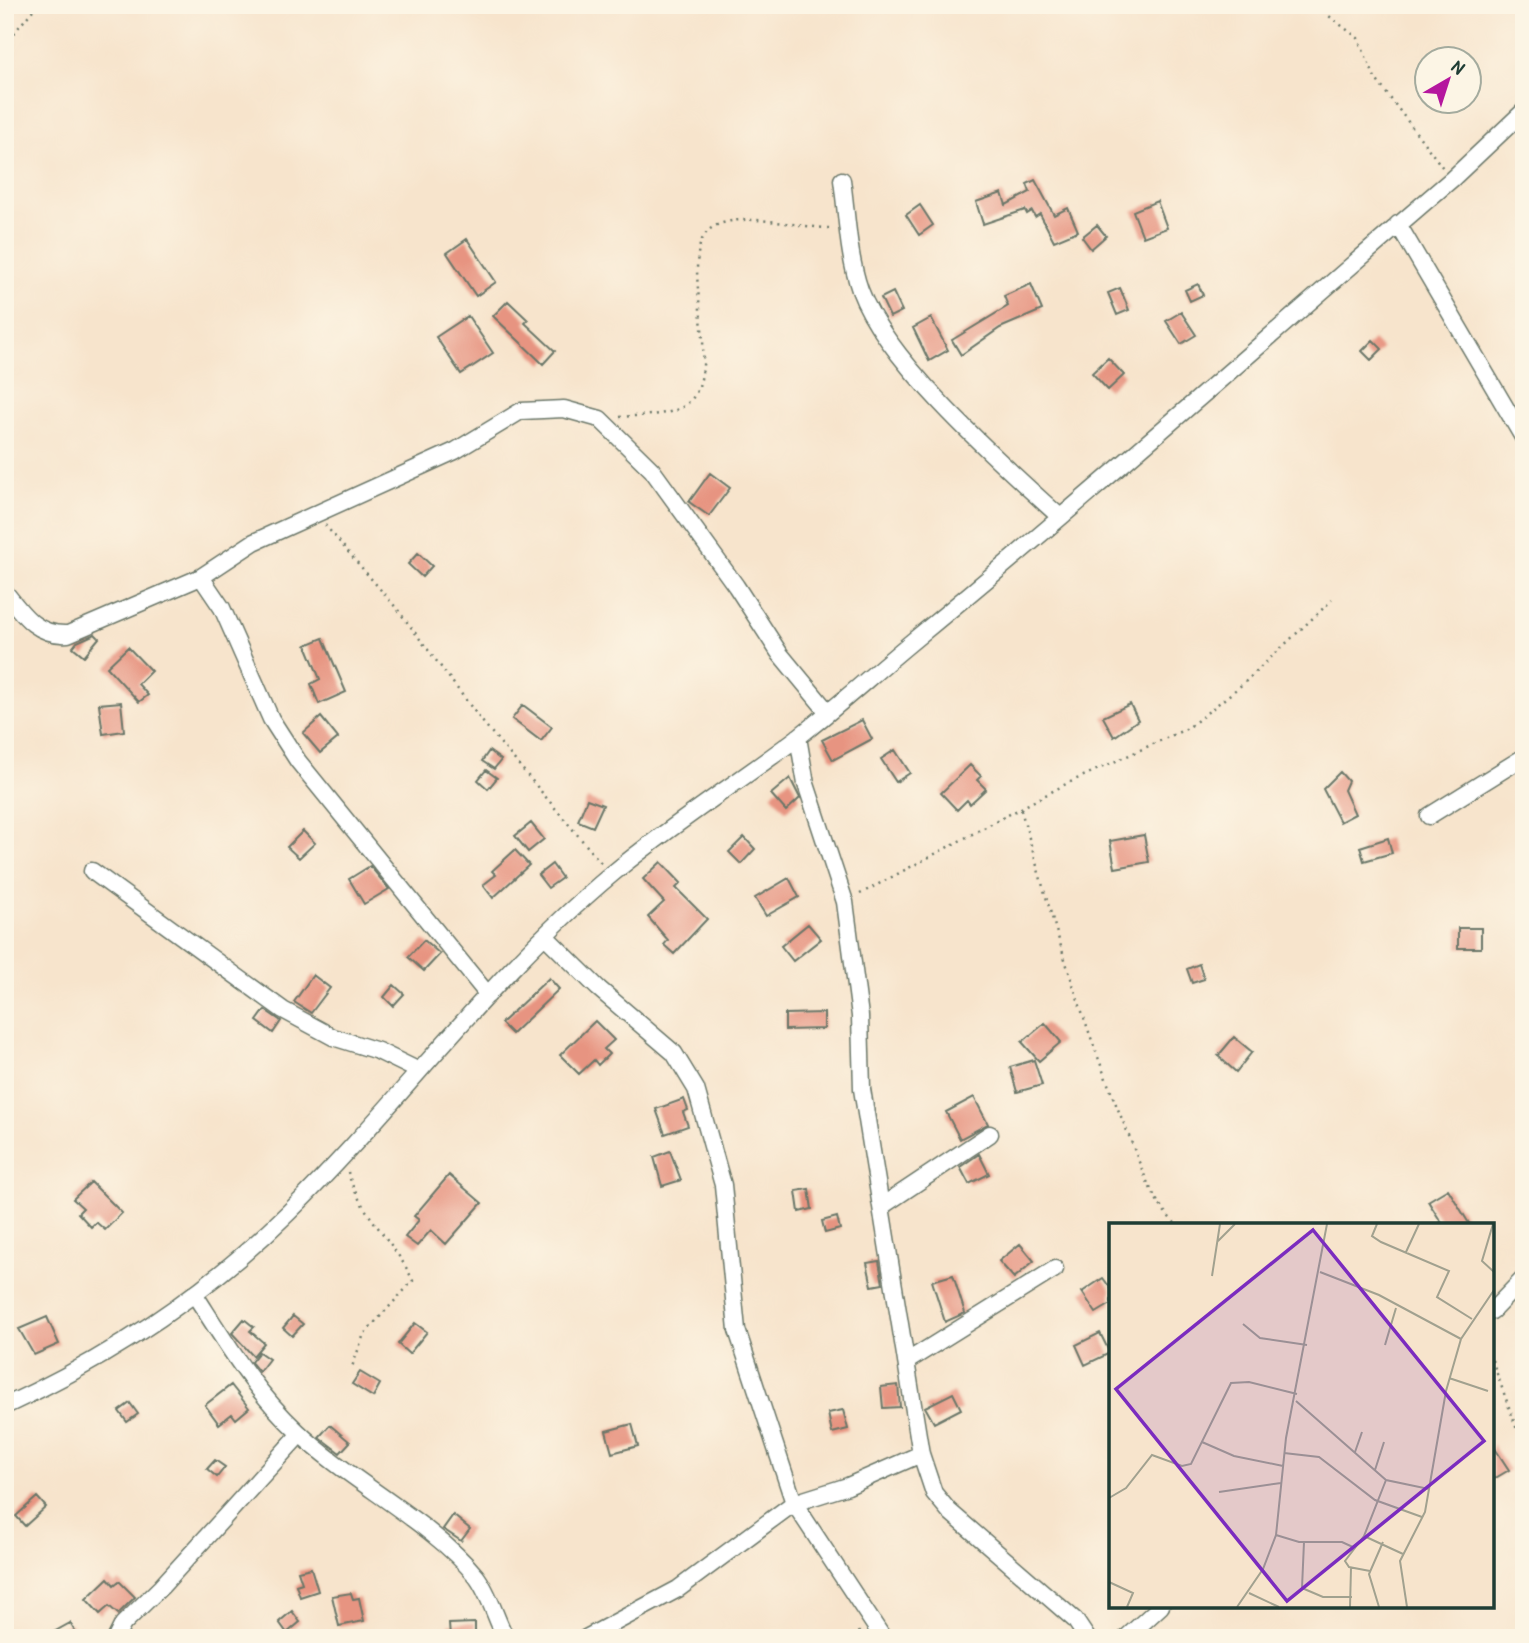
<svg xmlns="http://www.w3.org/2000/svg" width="1529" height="1643" font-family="'Patrick Hand',sans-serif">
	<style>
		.building { fill: #e79481 }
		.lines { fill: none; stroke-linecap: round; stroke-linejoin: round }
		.minor-casing { stroke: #6b7769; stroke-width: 19 }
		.path { stroke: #6b7769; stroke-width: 2.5; stroke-dasharray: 2 5; stroke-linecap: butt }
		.minor { stroke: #fff; stroke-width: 16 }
		.inset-road { fill: none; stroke: #a1a18f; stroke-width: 2 }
		.view { fill: #7b2cbf; fill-opacity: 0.15; stroke: #7b2cbf; stroke-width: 3.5 }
		.inset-edge { fill: none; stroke: #1f3d34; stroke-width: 3.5 }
	</style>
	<rect width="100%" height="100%" fill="#fcf5e5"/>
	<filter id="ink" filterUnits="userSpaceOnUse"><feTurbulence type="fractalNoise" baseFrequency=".0143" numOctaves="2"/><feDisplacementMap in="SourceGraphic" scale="14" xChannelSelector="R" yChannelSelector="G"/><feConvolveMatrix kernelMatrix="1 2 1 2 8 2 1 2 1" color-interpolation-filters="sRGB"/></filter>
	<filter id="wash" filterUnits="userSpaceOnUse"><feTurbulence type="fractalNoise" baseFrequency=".00686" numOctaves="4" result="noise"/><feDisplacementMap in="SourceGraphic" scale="28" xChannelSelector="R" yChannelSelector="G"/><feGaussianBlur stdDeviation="1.57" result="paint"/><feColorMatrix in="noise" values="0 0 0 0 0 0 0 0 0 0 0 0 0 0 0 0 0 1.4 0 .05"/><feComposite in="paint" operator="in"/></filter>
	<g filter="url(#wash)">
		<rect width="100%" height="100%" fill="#f7e4cc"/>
		<g id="blocks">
			<!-- building -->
			<path class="building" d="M1035 180 1054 215 1068 208 1078 231 1054 241 1040 214 1035 217 1032 211 1027 214 1025 210 983 224 976 202 1002 193 1006 205 1030 192 1027 184Z
				M1157 201 1167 228 1143 237 1133 211Z
				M920 205 933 225 919 235 906 215Z
				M1097 225 1106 236 1091 249 1082 237Z
				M467 239 496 282 476 296 447 253Z
				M1031 284 1042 310 1000 328 961 355 952 340 1008 306 1004 296Z
				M1198 284 1203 295 1190 301 1185 290Z
				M1120 288 1129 310 1117 315 1108 293Z
				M893 292 902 311 890 317 881 298Z
				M508 301 528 320 525 323 555 351 543 364 493 316Z
				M1181 312 1196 335 1181 344 1166 321Z
				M468 316 493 353 461 374 436 337Z
				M931 318 948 350 929 361 913 328Z
				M1373 340 1382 349 1371 360 1362 351Z
				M1108 358 1124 375 1108 390 1092 373Z
				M710 473 730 488 709 516 689 502Z
				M418 553 432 566 422 577 408 564Z
				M95 634 99 638 84 656 73 647 77 642Z
				M323 638 346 692 319 704 311 684 320 679 306 645Z
				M128 647 151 671 138 684 148 695 139 702 107 667Z
				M121 702 124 731 103 734 99 704Z
				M1130 704 1138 720 1114 737 1103 717Z
				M523 705 552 727 541 741 512 719Z
				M321 717 338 738 320 753 303 733Z
				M862 720 872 739 833 760 822 740Z
				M895 750 910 773 896 782 881 759Z
				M489 751 501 760 494 769 482 761Z
				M970 765 981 776 977 780 986 789 970 804 967 800 957 810 941 793Z
				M486 770 497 778 488 789 478 780Z
				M1340 772 1348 781 1344 790 1355 814 1340 822 1323 789Z
				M790 778 800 798 786 811 771 794Z
				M587 799 603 805 593 827 578 821Z
				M531 823 544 839 528 852 515 836Z
				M303 831 315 843 299 858 287 847Z
				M1144 835 1149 862 1115 868 1110 841Z
				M744 837 755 849 741 864 729 852Z
				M1388 838 1392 853 1364 861 1360 847Z
				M515 850 529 865 493 898 483 885 496 875 492 871Z
				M661 862 681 883 676 888 707 919 674 954 664 945 668 940 648 917 664 902 643 879Z
				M552 864 562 878 548 888 538 875Z
				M370 866 389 889 364 904 349 879Z
				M789 878 799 897 766 916 755 898Z
				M808 924 821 939 793 961 781 946Z
				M1458 928H1481V948H1458Z
				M424 940 440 954 424 971 408 957Z
				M1199 964 1204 979 1192 983 1187 969Z
				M313 975 330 988 311 1013 294 1002Z
				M549 978 559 989 512 1034 501 1023Z
				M394 985 404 994 393 1006 384 997Z
				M265 1010 281 1021 273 1033 257 1021Z
				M824 1013V1029L785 1030V1014Z
				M595 1021 614 1040 604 1049 609 1054 598 1065 594 1060 579 1074 560 1055Z
				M1045 1023 1061 1042 1039 1061 1022 1042Z
				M1234 1037 1252 1052 1236 1072 1218 1056Z
				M1034 1060 1042 1085 1017 1092 1010 1067Z
				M974 1097 988 1124 960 1139 946 1112Z
				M684 1099 688 1110 683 1112 688 1126 665 1134 656 1109Z
				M670 1151 681 1180 662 1186 654 1157Z
				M979 1154 989 1174 969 1184 960 1167Z
				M449 1175 482 1203 446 1244 431 1230 417 1246 405 1237 419 1220 414 1216Z
				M91 1182 122 1213 105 1230 96 1222 91 1227 78 1213 83 1208 73 1199Z
				M809 1189 812 1209 799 1212 796 1191Z
				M1448 1189 1470 1225H1443L1428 1201Z
				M837 1217 840 1229 825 1233 822 1221Z
				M1020 1244 1034 1261 1014 1278 999 1261Z
				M879 1261 883 1284 872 1286 867 1263Z
				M953 1275 965 1313 945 1322 932 1281Z
				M1103 1278 1111 1289V1304L1096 1313 1082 1292Z
				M293 1316 303 1324 292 1336 283 1328Z
				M47 1317 59 1344 34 1355 19 1329Z
				M244 1319 254 1327 250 1331 264 1343 253 1356 232 1333Z
				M415 1323 427 1332 409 1354 398 1344Z
				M1100 1333 1110 1353 1085 1365 1076 1345Z
				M259 1352 269 1359 259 1372 251 1362Z
				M360 1372 380 1384 373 1397 352 1384Z
				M231 1385 249 1408 236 1419 232 1414 219 1424 205 1405Z
				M898 1385 900 1407 883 1408 881 1387Z
				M953 1393 961 1409 934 1423 925 1407Z
				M130 1403 138 1414 127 1422 119 1411Z
				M843 1410 848 1429 832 1433 828 1413Z
				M632 1424 638 1446 612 1453 606 1431Z
				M330 1425 350 1442 340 1453 319 1437Z
				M1492 1444 1509 1470 1492 1480Z
				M215 1460 225 1467 217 1477 207 1469Z
				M37 1497 46 1507 25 1526 16 1516Z
				M453 1515 470 1529 461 1541 443 1529Z
				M311 1568 318 1591 300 1597 296 1585 302 1583 298 1571Z
				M108 1578 114 1585 119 1581 135 1597 118 1614 109 1606 100 1614 86 1599Z
				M351 1593 353 1599 359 1598 364 1621 339 1626 332 1596Z
				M292 1611 300 1622 287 1633 279 1622Z
				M70 1623 79 1638H43Z
				M475 1623V1638H450L449 1624Z"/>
		</g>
	</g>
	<g filter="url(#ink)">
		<use href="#blocks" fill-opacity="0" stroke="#6b7769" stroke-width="2"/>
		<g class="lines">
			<!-- minor casing -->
			<g class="minor-casing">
				<path id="minor" d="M842 180C847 215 848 256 860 290 887 363 1002 464 1060 517
					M1398 224 1524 439
					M201 577 222 608 271 719 298 761 488 995
					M5 592C23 615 37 636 68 634L201 577 254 542 455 451 521 411 564 409 600 419 652 470 736 586 780 654 827 711
					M798 737 806 784 845 902 860 1016 862 1089 921 1454 934 1493 949 1511 1075 1620 1087 1638
					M1429 816 1524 757
					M92 871 283 1010 333 1037 378 1051 417 1070
					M545 936 598 988 674 1053 696 1089 723 1185 737 1330 794 1503 883 1638
					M882 1206 990 1134
					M195 1295C226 1343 255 1392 297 1431 349 1481 432 1522 476 1576 490 1594 495 1618 506 1638
					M1492 1311 1524 1278
					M906 1362 1055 1269
					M5 1406C111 1357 205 1295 288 1213 400 1103 491 975 612 874 671 825 736 784 797 738 837 707 875 672 914 640 1097 490 1273 332 1452 179L1524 111
					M116 1638 123 1624 161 1587 300 1434
					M586 1638 678 1589 794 1503 848 1486 921 1454
					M1126 1638 1161 1606"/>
			</g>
			<!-- path -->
			<path class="path" d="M1321 5 1329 16 1358 38 1375 78 1443 168
				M5 44 37 5
				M620 417C639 415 673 417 688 403 729 366 670 248 715 226 745 211 798 228 831 228
				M325 525 398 610 481 720 602 864
				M1021 810C1052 919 1083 1027 1127 1131 1140 1163 1151 1202 1177 1225
				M860 894 1066 784 1188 728 1244 683 1332 600
				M348 1172C358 1212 396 1243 413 1281L364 1334 352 1367
				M1492 1360 1524 1449
				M854 1638 861 1630"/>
			<!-- minor -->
			<use href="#minor" class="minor"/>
		</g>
	</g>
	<!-- overview -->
	<g transform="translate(1109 1223)">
		<rect width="385" height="385" fill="#f7e4cc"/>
		<path class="inset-road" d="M268 1 263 13 272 19 340 48 328 74 363 96M384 1 373 38 385 49M109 18 126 1M297 29 310 1M211 49 270 72 352 116M103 53 111 1M134 101 151 115 198 122M276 122 287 85M340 155 379 168M187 178 277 257 320 266 316 289 291 338 298 384M93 219 125 233 174 243M246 229 253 209M175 230 210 234 266 277 313 294M266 247 275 219M320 266 337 168 352 116 385 67M110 269 172 260M0 275 17 265 43 232 73 243 82 241 122 160 140 159 188 171M167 312 190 319H233L246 325M255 313 294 331M195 319 193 365 214 374H243M261 348 240 344 236 338 255 313 277 257M0 359 24 370 18 384M140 370 170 384M128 384 154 346 167 312 177 215 218 1M241 384 242 345M270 384 260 351 274 319"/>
		<path class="view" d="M204 7 375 218 178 378 7 166Z"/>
		<rect width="385" height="385" class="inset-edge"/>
	</g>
	<!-- margin -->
	<rect width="1529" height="1643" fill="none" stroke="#fcf5e5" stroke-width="28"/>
	<!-- north arrow -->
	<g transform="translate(1448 80) rotate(39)"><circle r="33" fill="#fcf5e5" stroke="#a4ab9e" stroke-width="2"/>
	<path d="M0-5L12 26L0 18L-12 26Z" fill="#b5179e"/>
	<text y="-10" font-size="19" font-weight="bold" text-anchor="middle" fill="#1f3d34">N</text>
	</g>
</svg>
